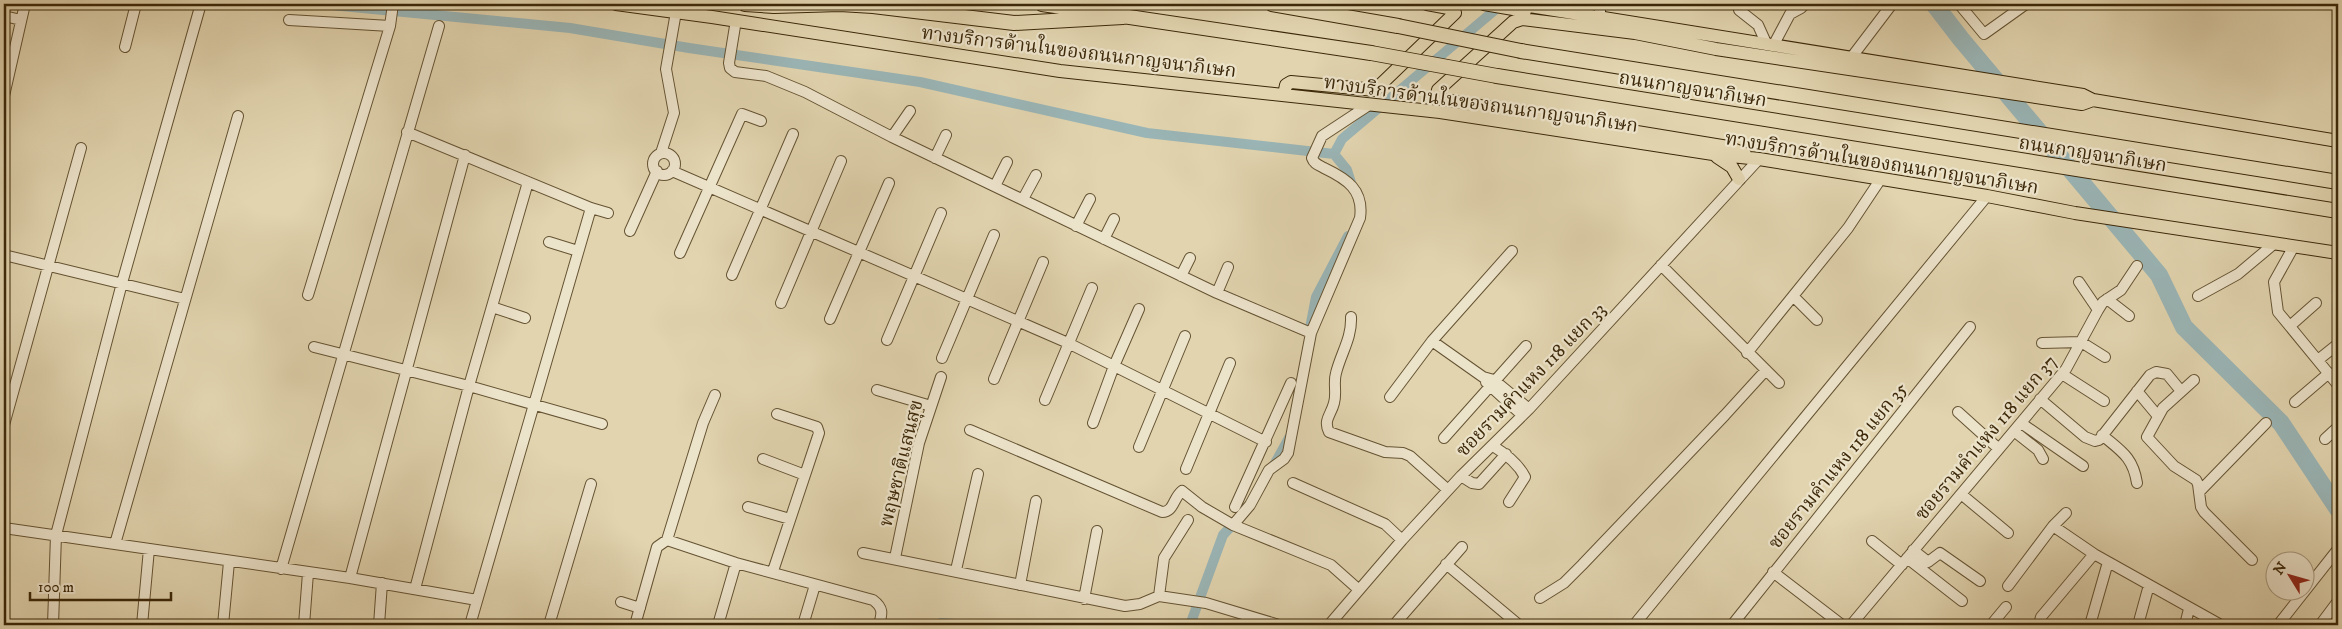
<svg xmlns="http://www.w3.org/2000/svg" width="2342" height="629" font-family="'IM FELL DW Pica','Noto Serif Thai',serif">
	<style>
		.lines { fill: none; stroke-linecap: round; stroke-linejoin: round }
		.canal { stroke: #9ab5b6; stroke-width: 10 }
		.river { stroke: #9ab5b6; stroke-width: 18 }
		.minor-casing { stroke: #655332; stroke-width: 12 }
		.major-casing { stroke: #3c2809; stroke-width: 14 }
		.highway-casing { stroke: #3c2809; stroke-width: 16 }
		.minor { stroke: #ece3cb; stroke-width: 10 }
		.major { stroke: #e1d4af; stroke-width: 12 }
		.highway { stroke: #e1d4af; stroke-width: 14 }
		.highway-bridge-casing { stroke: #3c2809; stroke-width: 16; stroke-linecap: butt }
		.highway-bridge { stroke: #e1d4af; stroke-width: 14 }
		.labels { text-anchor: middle; stroke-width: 4.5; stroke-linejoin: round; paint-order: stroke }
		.street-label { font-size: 19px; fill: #3c2809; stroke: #ece3cb }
	</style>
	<rect width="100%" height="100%" fill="#e1d4af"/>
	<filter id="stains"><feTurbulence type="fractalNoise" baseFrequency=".004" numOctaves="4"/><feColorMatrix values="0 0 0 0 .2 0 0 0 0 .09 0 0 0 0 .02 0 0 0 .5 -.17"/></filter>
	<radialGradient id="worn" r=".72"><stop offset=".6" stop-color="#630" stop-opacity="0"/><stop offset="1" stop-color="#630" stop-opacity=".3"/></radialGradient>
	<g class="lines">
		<!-- canal -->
		<path class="canal" d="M321 4 570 28 689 48 920 82 1147 133 1334 154
			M1353 189 1347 170 1334 154 1342 139 1502 4
			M1310 328 1316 297 1348 236
			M1273 467 1289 438
			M939 625 941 623 969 625
			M1190 625 1223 535 1237 520"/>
		<!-- river -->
		<path class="river" d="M1934 4 1961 39 2159 275 2184 327 2281 423 2338 509"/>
		<!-- minor casing -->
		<g class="minor-casing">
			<path id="minor" d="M1600 4V17
				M1959 4 1984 34 2026 4
				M1739 10 1758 25 1767 45
				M4 16 21 20
				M289 20 390 26
				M736 20 729 63 730 68 735 72 766 76 805 92 892 137 1217 293 1311 333
				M1773 46 1790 14 1801 8 1805 4
				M125 47 136 4
				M1851 58 1892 4
				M4 96 25 4
				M407 132 591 208 608 213
				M892 137 910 111
				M661 153 674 113 666 69 676 12
				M653 164a11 11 0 1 1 22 0a11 11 0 1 1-22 0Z
				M935 158 946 135
				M672 171 1068 343 1266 442
				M995 186 1007 162
				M1023 199 1036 175
				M1076 226 1090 199
				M630 231 657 171
				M1104 239 1114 219
				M549 242 578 251
				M2294 246 2274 282 2278 312 2338 385
				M680 253 742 114 761 121
				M4 255 185 299
				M1661 265 1779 383
				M732 275 793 134
				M1181 276 1190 258
				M2079 282 2098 310
				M1217 293 1228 267
				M308 295 390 26 393 4
				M1793 296 1817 320
				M2198 296 2238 274 2275 243
				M2107 299 2129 316
				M781 303 841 161
				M492 307 525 318
				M1351 317C1352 338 1341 353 1336 373 1333 383 1337 393 1334 403 1331 415 1323 420 1329 432L1385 452 1403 453 1410 456 1448 490
				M830 319 889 183
				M2290 326 2316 303
				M887 340 941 213
				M1432 341 1483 377 1494 380 1529 409
				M2042 343 2081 342 2105 357
				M314 347 469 386 602 424
				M1747 353 1848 228 1880 180
				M942 358 994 235
				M2318 360 2338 344
				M2062 374 2104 401
				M994 379 1043 262
				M2194 380 2163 408 2147 437 2174 466 2196 480 2198 484 2201 507 2204 512 2252 560
				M1486 382 1522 415
				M877 390 931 406
				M2137 391 2157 415
				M1390 397 1432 341 1512 251
				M2040 399 2085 437 2095 441 2099 440 2150 375 2156 372 2167 374 2181 391
				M1045 400 1092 288
				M2295 402 2329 373
				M1958 412 1999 449
				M1093 423 1114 366 1139 309
				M2021 423 2083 466
				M4 425 81 148
				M970 430 1162 512C1174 512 1173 498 1182 491L1202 507 1233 525 1331 565 1358 589
				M2014 431 2038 450 2043 459
				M2102 435C2121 451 2133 457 2137 483
				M1444 438 1526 346
				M2325 439 2338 427
				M1493 446C1506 454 1518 463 1525 477L1509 502
				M1139 447 1185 336
				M763 459 805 475
				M1186 469 1230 363
				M1461 476 1472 483 1479 484 1506 454
				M1293 483 1385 524 1402 540
				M2200 491 2266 423
				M1961 494 2008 533
				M748 507 790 519
				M1235 507 1291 383
				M1233 525 1250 505 1269 470 1284 459 1288 453 1311 333 1360 218C1364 190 1347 179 1324 168 1319 165 1314 164 1312 158L1322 136 1369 105
				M2053 526 2094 554 2221 625
				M4 528 350 578 477 600
				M667 540 703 423 715 395
				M1872 541 1902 565
				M115 544 238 116
				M1913 550 1928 562 1940 553 1980 581
				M863 553 1125 606 1140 604 1159 596 1206 603 1279 625
				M895 558 919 443 941 377
				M1907 558 1962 601
				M1446 564 1519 625
				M281 569 439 26
				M956 570 978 474
				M773 571 819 433 817 427 777 414
				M1773 572 1842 625
				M350 578 465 155
				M1020 585 1036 501
				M2008 586 2053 526 2066 513
				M415 589 469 386 528 182
				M1159 596 1164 558 1188 520
				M1540 598 1564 583 1582 565 1725 415 1766 370
				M1084 599 1097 531
				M621 602 640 608
				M53 625 56 535 122 283 200 7
				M142 625 149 549
				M223 625 229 562
				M304 625 308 573
				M379 625 382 583
				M470 625 591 208
				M549 625 591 484
				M635 625 657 547 667 540 736 563 873 600C884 608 882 614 879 625
				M718 625 736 563
				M803 625 815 585
				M1329 625 1402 540 1461 476 1529 409 1759 159
				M1394 625 1462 547
				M1634 625 1987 196
				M1732 625 1970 327
				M1851 625 2066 369 2098 310 2103 302 2121 290 2137 266
				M1991 625 2006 607
				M2039 625 2041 617 2094 554
				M2090 625 2108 562
				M2138 625 2149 585
				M2185 625 2189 609
				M2278 625 2338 549
				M2320 625 2338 601"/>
		</g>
		<!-- major casing -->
		<g class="major-casing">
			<path id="major" d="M616 4 712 17 1060 71 1440 112 1713 154 1759 159 1987 196 2075 213 2338 253
				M1484 4 1525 11
				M1517 4 2083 95 2093 100 2338 141
				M1284 95 1286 85 1291 82 1375 90 1455 13 1454 9 1427 4
				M1745 154 1728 147 1444 100 1437 94 1438 90 1513 22 1522 19 1635 33 1716 49 2082 104 2093 100
				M1717 157 1732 167 1739 179"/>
		</g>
		<!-- highway casing -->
		<g class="highway-casing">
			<path id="highway" d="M745 4 774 6 840 4 873 6 1014 23 1123 17
				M1042 4 1371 53
				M1272 4 1398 26
				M1521 51 2338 182
				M1497 76 2338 211"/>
		</g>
		<!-- minor -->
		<use href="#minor" class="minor"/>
		<!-- major -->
		<use href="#major" class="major"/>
		<!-- highway -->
		<use href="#highway" class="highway"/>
		<!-- highway-bridge casing -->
		<g class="highway-bridge-casing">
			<path id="highway-bridge" d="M1398 26 1521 51
				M1371 53 1497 76"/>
		</g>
		<!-- highway-bridge -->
		<use href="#highway-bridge" class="highway-bridge"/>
	</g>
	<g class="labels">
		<!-- street labels -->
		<g class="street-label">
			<text transform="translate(1079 51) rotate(7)" y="7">ทางบริการด้านในของถนนกาญจนาภิเษก</text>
			<text transform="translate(1693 88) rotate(9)" y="7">ถนนกาญจนาภิเษก</text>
			<text transform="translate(1481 103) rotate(8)" y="7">ทางบริการด้านในของถนนกาญจนาภิเษก</text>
			<text transform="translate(2093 153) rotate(9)" y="7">ถนนกาญจนาภิเษก</text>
			<text transform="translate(1882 162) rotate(9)" y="7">ทางบริการด้านในของถนนกาญจนาภิเษก</text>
			<text transform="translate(1530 379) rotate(-46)" y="7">ซอยรามคำแหง 118 แยก 33</text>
			<text transform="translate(1985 437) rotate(-50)" y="7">ซอยรามคำแหง 118 แยก 37</text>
			<text transform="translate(900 463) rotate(-76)" y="7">พฤษชาติแสนสุข</text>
			<text transform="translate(1837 465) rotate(-51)" y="7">ซอยรามคำแหง 118 แยก 35</text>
		</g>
	</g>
	<!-- margin -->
	<rect width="2342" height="629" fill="none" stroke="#e1d4af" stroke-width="20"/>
	<rect x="5" y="5" width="2332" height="619" fill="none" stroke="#3c2809" stroke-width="2.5"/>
	<rect x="10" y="10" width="2322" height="609" fill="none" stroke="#3c2809"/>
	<!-- north arrow -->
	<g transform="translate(2290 576) rotate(307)"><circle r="24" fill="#ece3cb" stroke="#a6987d"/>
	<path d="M0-4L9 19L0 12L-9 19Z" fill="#8f2418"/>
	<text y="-8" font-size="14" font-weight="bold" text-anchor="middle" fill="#3c2809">N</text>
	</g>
	<!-- scale -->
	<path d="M30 592v8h141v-8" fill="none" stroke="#3c2809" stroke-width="2.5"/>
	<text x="38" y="592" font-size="15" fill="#3c2809" stroke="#ece3cb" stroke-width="4" paint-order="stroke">100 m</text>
	<rect width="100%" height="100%" filter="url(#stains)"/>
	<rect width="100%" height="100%" fill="url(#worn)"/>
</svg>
